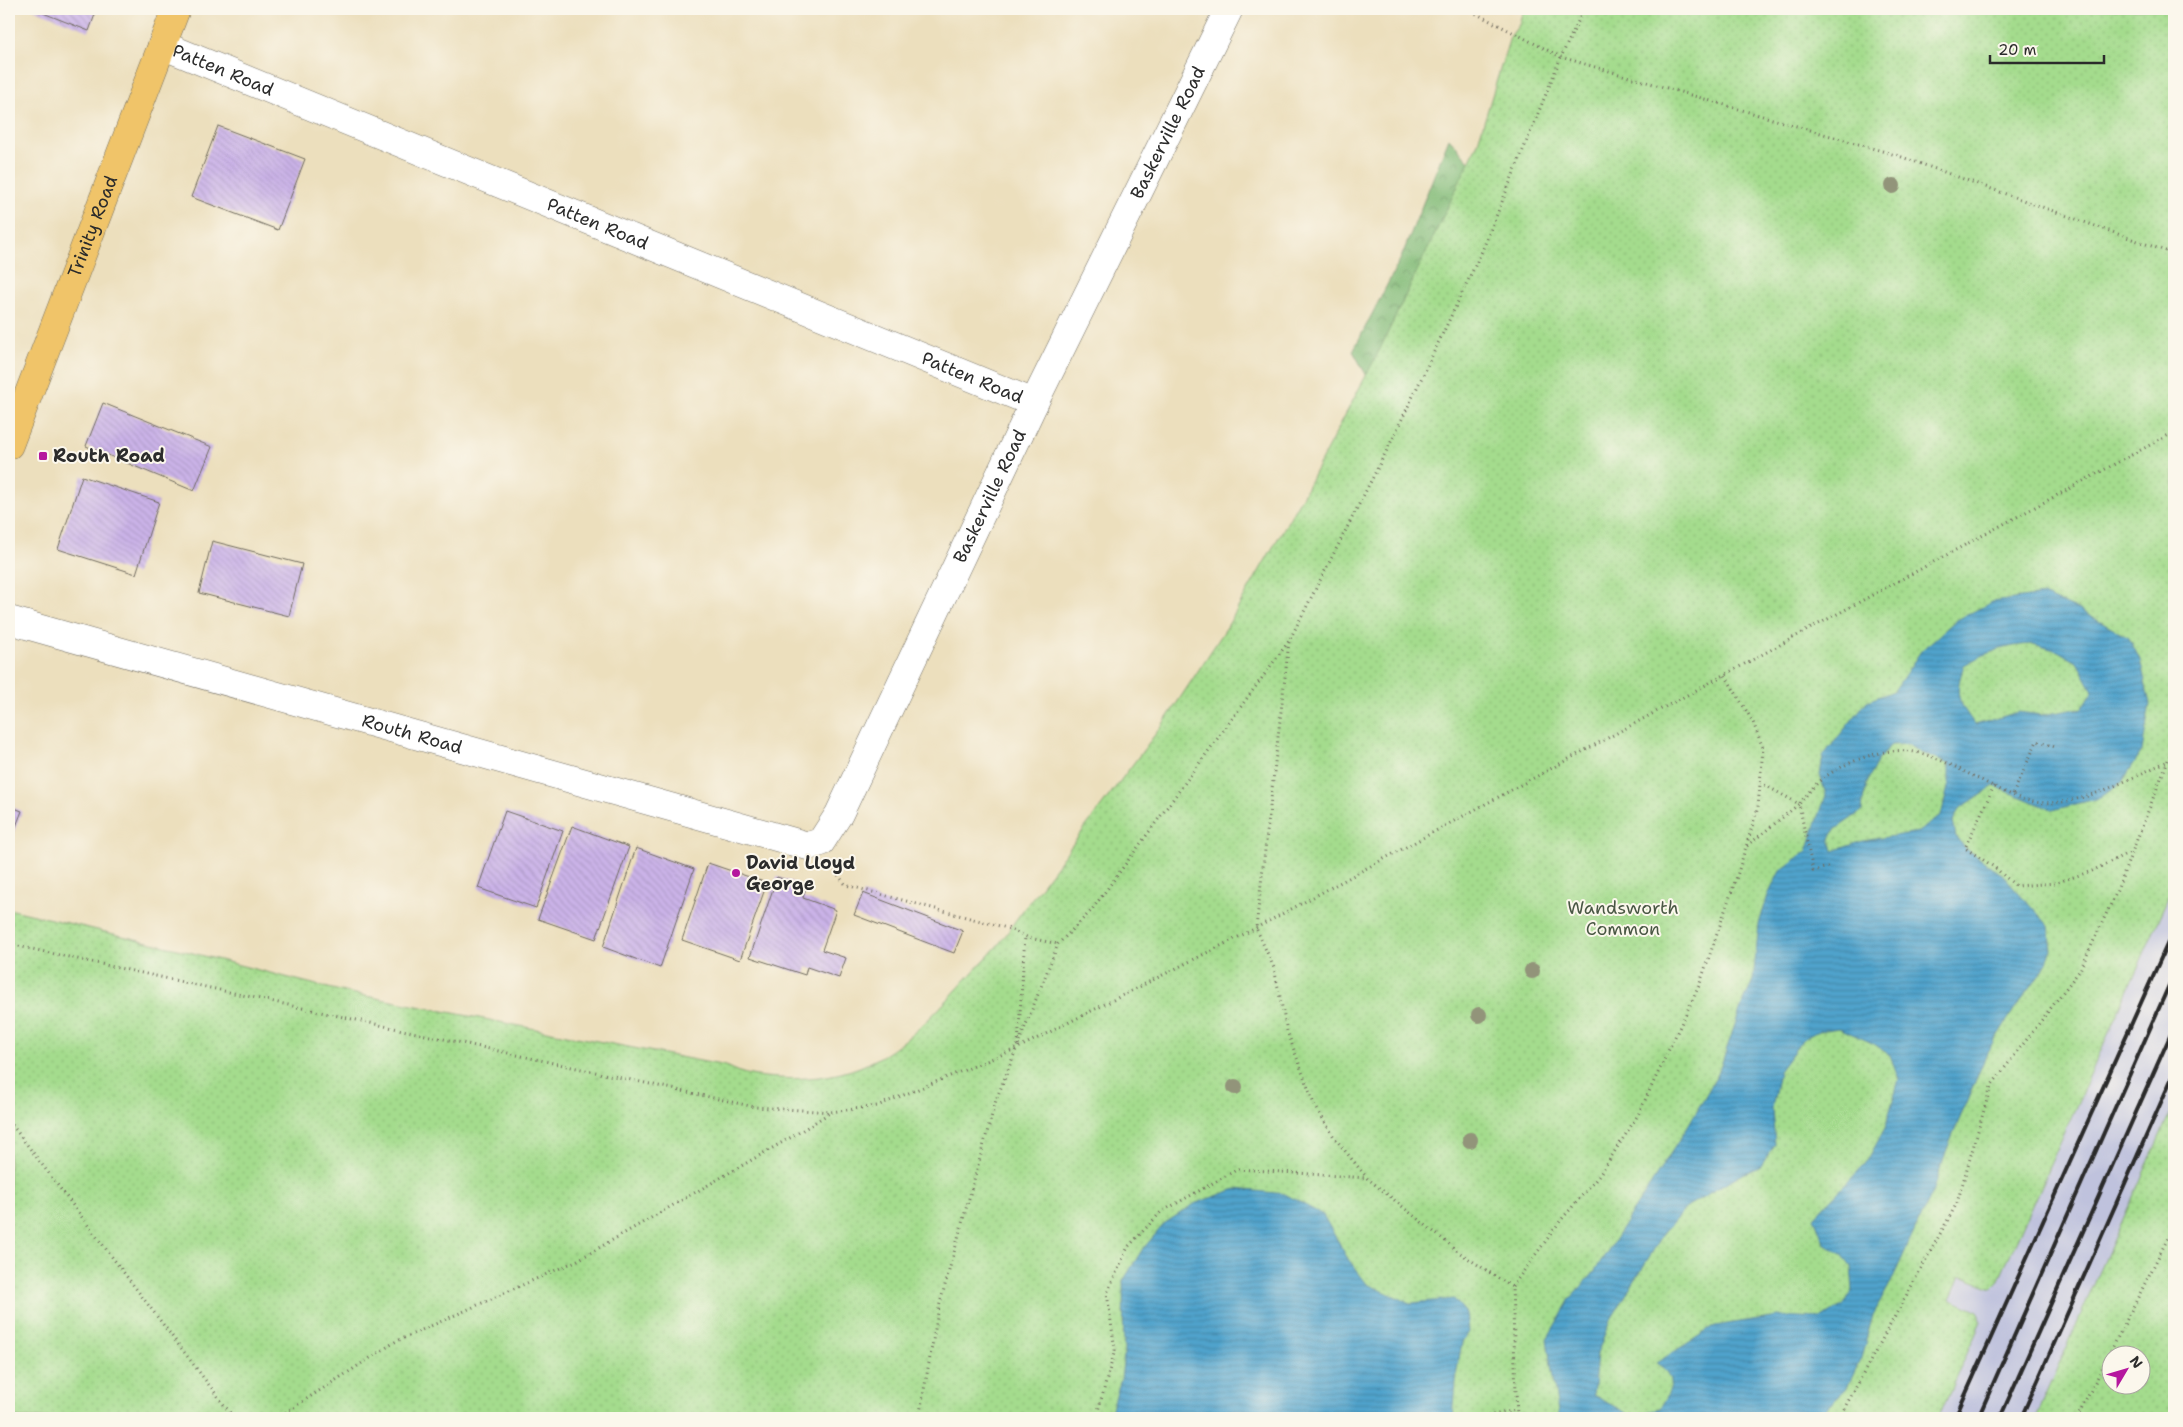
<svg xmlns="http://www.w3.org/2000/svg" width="2183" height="1427" font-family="'Shantell Sans',sans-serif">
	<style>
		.industrial { fill: #bfc2dd }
		.forest { fill: url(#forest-crowns); stroke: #577452 }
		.park { fill: url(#park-dots); stroke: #68845c; fill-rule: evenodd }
		.water { fill: url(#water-rules); stroke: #3e677c; fill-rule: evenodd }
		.building { fill: url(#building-back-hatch) }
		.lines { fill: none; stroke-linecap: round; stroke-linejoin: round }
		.street-casing { stroke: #6f6a5e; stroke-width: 29 }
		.highway-casing { stroke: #6f6a5e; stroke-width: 29 }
		.path { stroke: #6f6a5e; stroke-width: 3; stroke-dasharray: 1 4; stroke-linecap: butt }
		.street { stroke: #fff; stroke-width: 28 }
		.highway { stroke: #f0c469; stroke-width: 28 }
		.rail { stroke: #2b2b2b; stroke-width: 4 }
		.tree { fill: #92947a }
		.poi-dot { fill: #b5179e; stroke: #fbf7ec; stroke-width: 2 }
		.labels { text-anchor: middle; stroke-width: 4; stroke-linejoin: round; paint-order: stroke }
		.street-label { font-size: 18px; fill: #2b2b2b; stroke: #fbf7ec }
		.poi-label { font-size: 18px; font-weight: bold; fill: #2b2b2b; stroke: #fbf7ec; text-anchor: start }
		.park-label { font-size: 18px; fill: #495744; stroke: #fbf7ec }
	</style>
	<defs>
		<pattern id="forest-crowns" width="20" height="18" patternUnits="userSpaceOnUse" patternTransform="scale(1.25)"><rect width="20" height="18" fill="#83bc78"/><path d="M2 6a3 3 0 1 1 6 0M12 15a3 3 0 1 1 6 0" fill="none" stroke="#6b9963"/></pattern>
		<pattern id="park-dots" width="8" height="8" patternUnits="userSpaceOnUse" patternTransform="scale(1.25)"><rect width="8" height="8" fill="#a4dc8d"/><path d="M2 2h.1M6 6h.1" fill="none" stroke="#8dbd7a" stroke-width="1.8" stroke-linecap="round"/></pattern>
		<pattern id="water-rules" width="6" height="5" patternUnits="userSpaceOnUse" patternTransform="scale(1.25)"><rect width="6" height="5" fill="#50a3cc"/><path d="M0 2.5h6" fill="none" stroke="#4385a6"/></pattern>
		<pattern id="building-back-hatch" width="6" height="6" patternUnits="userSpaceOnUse" patternTransform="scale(1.25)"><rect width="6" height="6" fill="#cbb3e8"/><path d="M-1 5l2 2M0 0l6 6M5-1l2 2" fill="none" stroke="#ae9ac7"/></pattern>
	</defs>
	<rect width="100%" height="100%" fill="#fbf7ec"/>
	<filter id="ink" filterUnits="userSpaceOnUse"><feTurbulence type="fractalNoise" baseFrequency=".02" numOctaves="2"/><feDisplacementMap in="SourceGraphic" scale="10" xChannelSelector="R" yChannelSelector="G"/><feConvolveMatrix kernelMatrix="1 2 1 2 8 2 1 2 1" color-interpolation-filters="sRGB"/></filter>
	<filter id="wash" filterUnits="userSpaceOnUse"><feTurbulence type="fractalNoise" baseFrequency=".0096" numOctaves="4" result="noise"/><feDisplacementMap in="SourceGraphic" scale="20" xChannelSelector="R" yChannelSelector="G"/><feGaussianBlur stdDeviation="1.12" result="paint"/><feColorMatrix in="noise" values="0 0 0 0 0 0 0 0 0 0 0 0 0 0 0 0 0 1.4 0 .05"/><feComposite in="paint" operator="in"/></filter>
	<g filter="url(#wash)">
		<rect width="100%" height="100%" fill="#ecdfbd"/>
		<!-- industrial -->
		<path class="industrial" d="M2174 886V1104L2035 1418H1938L1981 1321 1979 1313 1975 1310 1950 1299 1960 1276 1989 1287H1993L1998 1282Z"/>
		<!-- forest -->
		<path class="forest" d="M1449 138 1490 185 1384 407 1353 351 1401 258Z"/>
		<!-- park -->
		<path class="park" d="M1523 9H2174V886L1998 1282 1993 1287H1989L1960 1276 1950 1299 1975 1310 1979 1313 1981 1321 1938 1418H9V909L177 949 340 991 726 1066C741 1075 760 1077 778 1078 804 1080 835 1077 860 1067 905 1049 939 1009 971 974 987 957 1003 942 1015 921L1163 724 1227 627 1303 495 1380 349 1477 145 1510 37 1519 25Z
			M2174 1104V1418H2035ZM2110 1354H2140V1384H2110Z"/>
		<!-- water -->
		<path class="water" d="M2043 595 2079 610 2129 638 2140 660 2150 704 2142 751 2122 782 2100 798 2076 804 2053 810 1994 786 1959 809 1953 821 1956 837 1965 848 2003 875 2049 926 2052 950 2043 970 2013 1011 1987 1053 1947 1149 1931 1195 1891 1282 1873 1315 1861 1358 1846 1390 1815 1418H1559L1547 1339 1570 1299 1592 1275 1685 1131 1718 1074 1739 1013 1753 980 1759 924 1768 895 1780 871 1807 851 1826 795 1820 775 1823 756 1867 701 1894 691 1921 651 1955 621 1992 602ZM2033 644 2058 651 2077 662 2093 691 2082 708 2042 715 2018 712 1975 725C1957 700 1954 695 1964 665 1987 652 2006 645 2033 644ZM1908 744 1921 753 1949 764V783L1941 816 1918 832 1863 841 1833 851 1830 838 1836 829 1862 811C1864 785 1872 764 1891 745ZM1839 1028 1870 1042 1890 1055 1899 1079 1885 1128 1866 1163 1814 1217 1824 1243 1842 1254 1851 1267 1853 1289 1844 1305 1822 1318 1777 1316 1715 1326 1656 1363C1679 1377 1672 1389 1660 1408L1632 1416 1593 1395 1597 1354 1610 1321 1665 1231 1688 1206 1736 1177 1761 1166 1775 1144 1772 1109 1779 1071 1803 1039 1818 1031Z
			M1236 1189 1285 1194 1323 1215 1348 1259 1367 1284 1410 1303 1454 1299 1466 1313 1468 1332 1462 1342 1457 1370 1453 1418H1109L1121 1379 1124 1354 1123 1281 1142 1250 1165 1223 1196 1203Z"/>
		<g id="blocks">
			<!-- building -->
			<path class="building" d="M33 9H97L89 31Z
				M218 126 305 159 278 230 191 197Z
				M103 403 212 447 194 491 86 446Z
				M82 476 159 502 136 574 58 549Z
				M212 541 302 564 289 616 199 593Z
				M9 806 22 811 9 844Z
				M505 811 563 831 536 908 478 888Z
				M572 826 629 847 596 939 538 919Z
				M636 848 694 869 660 968 603 947Z
				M708 863 767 883 740 960 682 940Z
				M777 877 806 887 803 898 836 910 822 950 846 958 839 978 807 967 805 975 750 957Z
				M863 893 963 931 954 953 854 915Z"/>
		</g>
	</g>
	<g filter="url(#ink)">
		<use href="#blocks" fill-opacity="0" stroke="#6f6a5e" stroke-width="1"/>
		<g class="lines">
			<!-- street casing -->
			<g class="street-casing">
				<g id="street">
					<path id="s1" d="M162 45 1034 403"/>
					<path id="s2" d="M9 620 808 846 821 842 839 814 1034 403 1229 9"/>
				</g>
			</g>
			<!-- highway casing -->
			<g class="highway-casing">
				<g id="highway">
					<path id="s3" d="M9 445 176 9"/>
				</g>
			</g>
			<!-- path -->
			<path class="path" d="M1467 9 1561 57 1899 156 2174 254
				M1289 642 1256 928 1274 968 1287 1031 1314 1104 1334 1137 1367 1178 1460 1253 1512 1287 1517 1418
				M1994 786 1965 848 1994 867 2016 886 2055 883 2092 871 2132 851
				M2013 794 2037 741 2055 747
				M1747 846 1799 804 1761 783
				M1828 867 1813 871 1799 804C1806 796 1813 786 1822 779 1844 763 1880 748 1907 751 1930 753 1951 765 1971 775 1990 784 2013 798 2034 802 2079 808 2126 780 2166 762
				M835 871 846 885 1007 928 1029 938 1058 944
				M9 944 755 1107 831 1112 877 1106 1018 1048 1256 928 2174 432
				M1018 1045 1025 936
				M9 1121 234 1418
				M1512 1287 1561 1220 1599 1176 1638 1115 1699 986 1737 876 1758 807 1763 748 1753 722 1725 675
				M277 1418 395 1342 576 1261 795 1135 831 1112
				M919 1418 939 1307 996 1100 1058 944 1091 911 1289 641 1393 438 1482 251 1561 57 1584 9
				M1096 1418 1115 1350 1107 1293 1128 1247 1161 1212 1238 1169 1367 1178
				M1478 1418 1516 1410
				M1839 1418 1957 1203 1991 1086 2080 970 2116 893 2174 745
				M2077 1418 2174 1226"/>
			<!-- street -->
			<use href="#street" class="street"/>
			<!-- highway -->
			<use href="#highway" class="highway"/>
			<!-- rail -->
			<path class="rail" d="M1955 1418 2174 929
				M1978 1418 2174 974
				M2000 1418 2174 1027
				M2021 1418 2174 1073"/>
		</g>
		<!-- trees -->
		<g class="tree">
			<circle cx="1893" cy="186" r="8"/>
			<circle cx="1532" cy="971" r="8"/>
			<circle cx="1479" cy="1015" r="8"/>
			<circle cx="1235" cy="1087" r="8"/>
			<circle cx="1470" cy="1140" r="8"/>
		</g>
	</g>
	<!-- markers -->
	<g class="poi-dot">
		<rect x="38" y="451" width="10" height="10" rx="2.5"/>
		<circle cx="736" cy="873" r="5"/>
	</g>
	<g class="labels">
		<!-- street labels -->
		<g class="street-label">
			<text dy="6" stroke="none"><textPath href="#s1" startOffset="66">Patten Road</textPath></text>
			<text dy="6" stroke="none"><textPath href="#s2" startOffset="1634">Baskerville Road</textPath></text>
			<text dy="6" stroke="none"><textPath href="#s1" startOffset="471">Patten Road</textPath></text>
			<text dy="6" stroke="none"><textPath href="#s3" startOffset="234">Trinity Road</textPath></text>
			<text dy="6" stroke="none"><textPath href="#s1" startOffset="876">Patten Road</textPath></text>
			<text dy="6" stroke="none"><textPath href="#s2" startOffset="1229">Baskerville Road</textPath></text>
			<text dy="6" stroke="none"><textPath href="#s2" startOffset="419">Routh Road</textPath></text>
		</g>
		<!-- poi labels -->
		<g class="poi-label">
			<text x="53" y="462">Routh Road</text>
			<text x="746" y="869">David Lloyd<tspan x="746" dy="21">George</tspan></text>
		</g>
		<!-- park labels -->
		<g class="park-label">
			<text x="1623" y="914">Wandsworth<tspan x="1623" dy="21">Common</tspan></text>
		</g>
	</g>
	<!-- margin -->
	<rect width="2183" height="1427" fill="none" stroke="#fbf7ec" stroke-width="30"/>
	<!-- north arrow -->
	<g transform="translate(2126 1370) rotate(52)"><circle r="24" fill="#fbf7ec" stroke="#a8a59f"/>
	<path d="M0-4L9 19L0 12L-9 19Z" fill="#b5179e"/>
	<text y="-8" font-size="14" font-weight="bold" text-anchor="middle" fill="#2b2b2b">N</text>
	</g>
	<!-- scale -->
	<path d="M1990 55v8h114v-8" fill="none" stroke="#2b2b2b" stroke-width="2.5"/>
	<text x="1998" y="55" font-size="15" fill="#2b2b2b" stroke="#fbf7ec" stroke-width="4" paint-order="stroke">20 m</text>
</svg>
